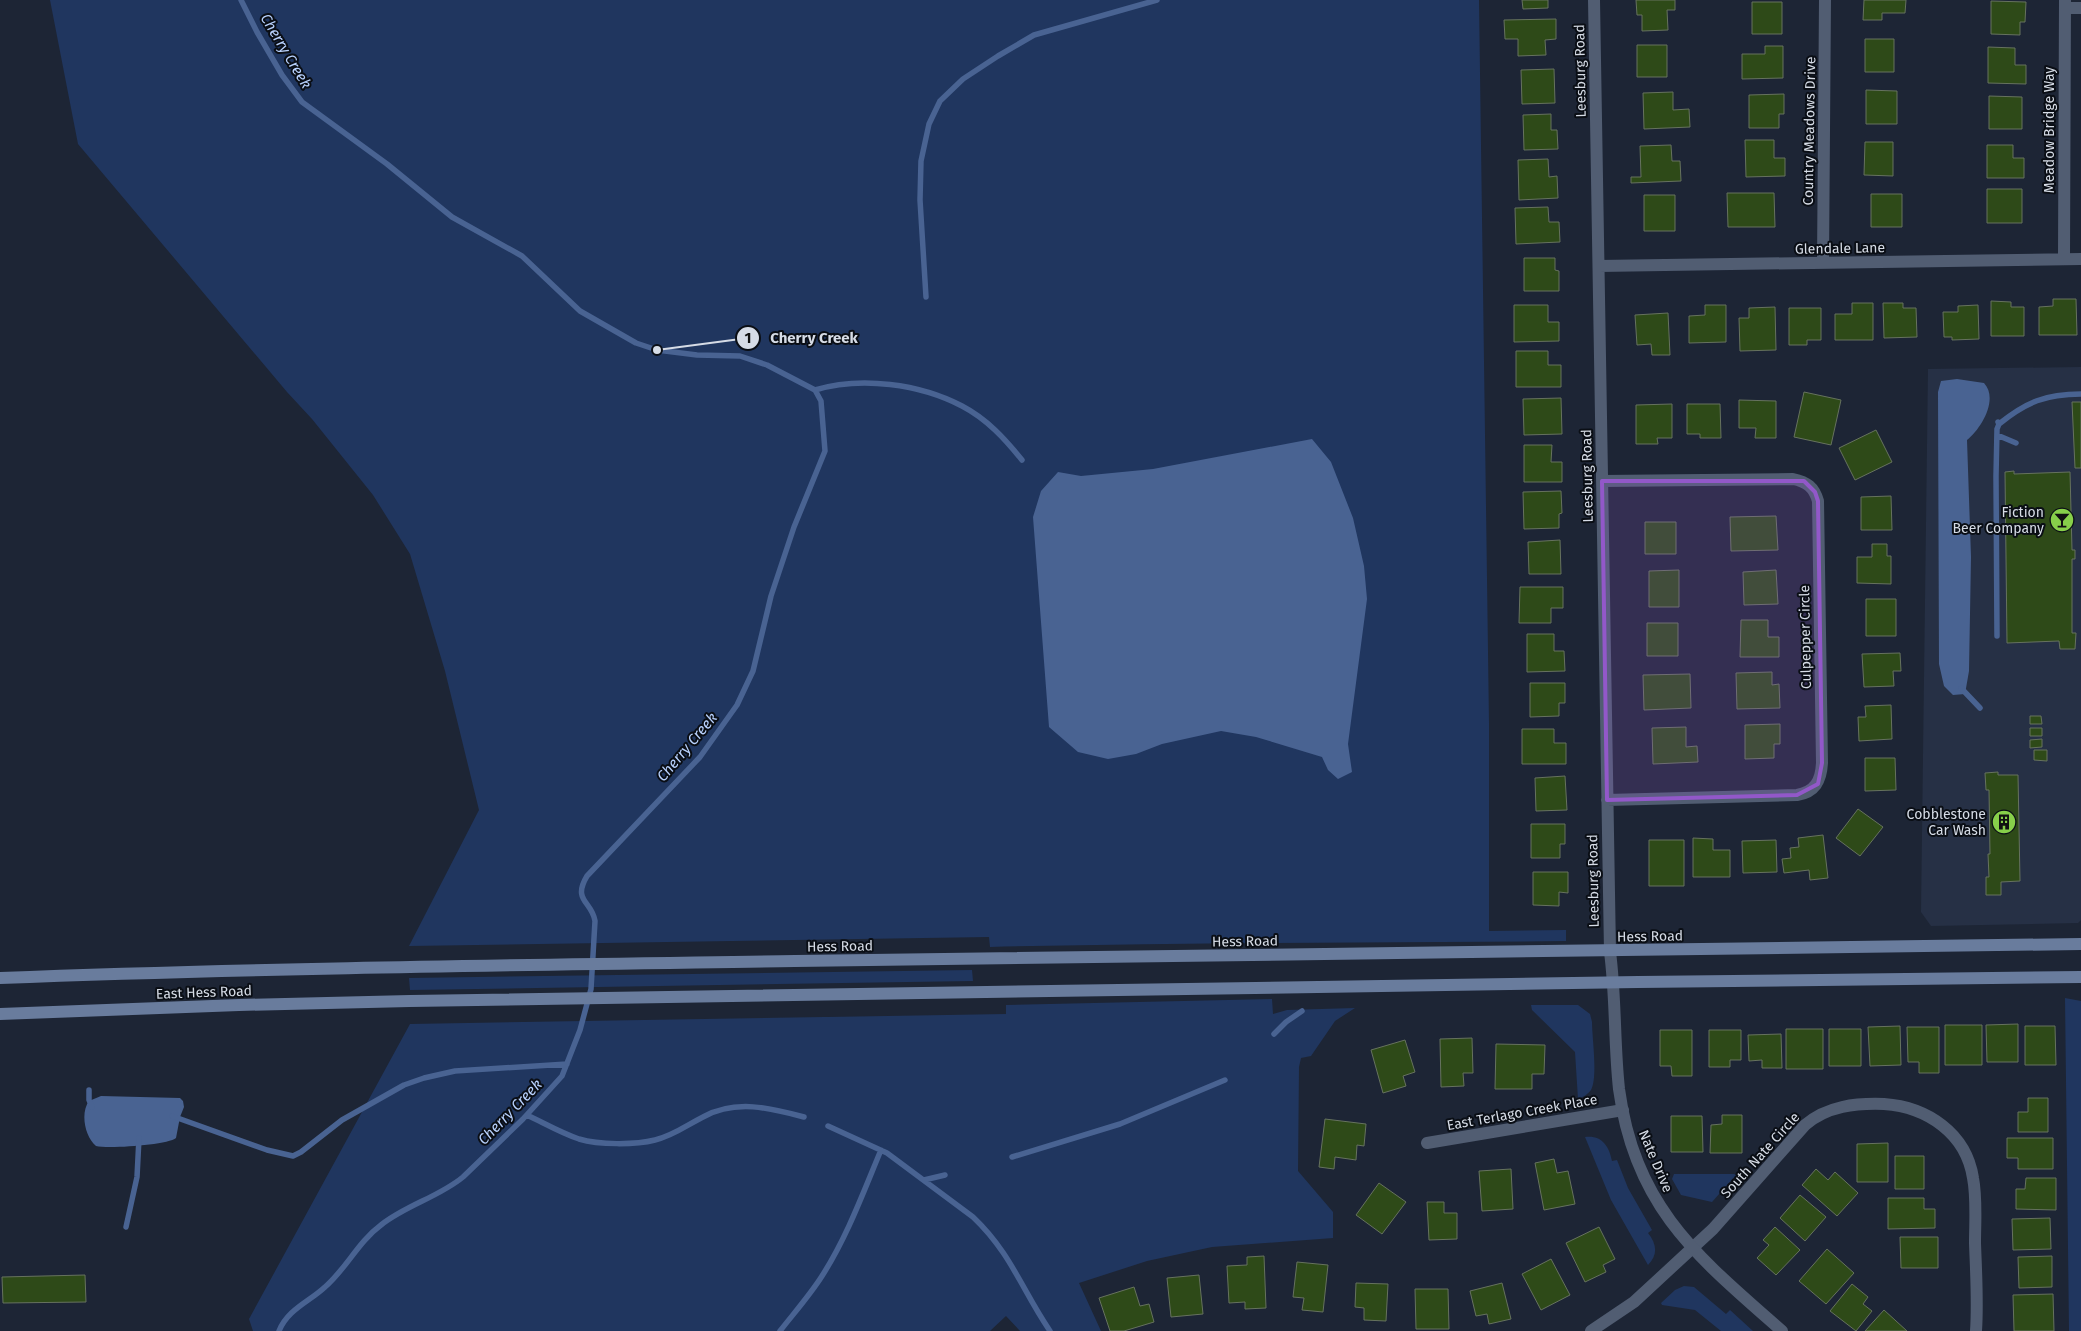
<svg xmlns="http://www.w3.org/2000/svg" width="2081" height="1331" font-family="'Fira Sans',sans-serif">
	<style>
		.built { fill: #263045 }
		.green { fill: #20365f }
		.water { fill: #496392 }
		.lines { fill: none; stroke-linecap: round; stroke-linejoin: round }
		.stream { stroke: #496392; stroke-width: 5.5 }
		.building { fill: #2e4a18; stroke: #66725f }
		.minor { stroke: #515d72; stroke-width: 12 }
		.tertiary { stroke: #515d72; stroke-width: 12 }
		.secondary { stroke: #697c9d; stroke-width: 12 }
		.marked { fill: #9258c9; fill-opacity: 0.2; stroke: #9258c9; stroke-width: 4; stroke-linejoin: round }
		.labels { text-anchor: middle; stroke-width: 4; stroke-linejoin: round; paint-order: stroke }
		.street-label { font-size: 14px; fill: #d6dce6; stroke: #0a0e15 }
		.poi-label { font-size: 14px; fill: #d6dce6; stroke: #0a0e15; text-anchor: end }
		.water-label { font-size: 15px; font-style: italic; fill: #b8d1fd; stroke: #0a0e15 }
		.leader { fill: none; stroke: #d6dce6; stroke-width: 2 }
		.callout-dot { fill: #d6dce6; stroke: #0a0e15; stroke-width: 2 }
		.mark-label { font-size: 15px; text-anchor: middle; font-weight: bold; fill: #111 }
		.callout-label { font-size: 15px; text-anchor: middle; font-weight: bold; fill: #d6dce6; stroke: #0a0e15; stroke-width: 4; stroke-linejoin: round; paint-order: stroke }
	</style>
	<rect width="100%" height="100%" fill="#1d2535"/>
	<!-- built -->
	<path class="built" d="M2081 367V920L2078 923 1931 926 1921 912 1928 369Z"/>
	<!-- green -->
	<path class="green" d="M50 0H1479L1489 723V931L1566 930V941C1374 943 1182 942 990 947L989 937 409 946 479 810 445 671 410 554 373 495 312 419 287 392 78 144Z
		M972 970 973 981 410 990 409 978Z
		M2065 998 2081 1001V1331H2069Z
		M1272 999 1273 1014 1287 1010 1355 1008 1335 1021 1311 1056 1301 1058 1299 1067 1298 1171 1333 1212V1238L1212 1247 1147 1261 1079 1283 1101 1331H1020L1006 1316 990 1331H253L249 1319 410 1024 1006 1014V1005Z
		M1531 1005H1578L1590 1014 1592 1022C1592 1038 1598 1077 1591 1090 1587 1095 1583 1097 1578 1099L1575 1052 1532 1010Z
		M1585 1137C1602 1135 1609 1146 1612 1161L1617 1160 1628 1188 1652 1230 1648 1233C1657 1244 1658 1255 1648 1265L1611 1200Z
		M1674 1174H1734L1736 1175 1712 1202 1681 1195 1672 1179Z
		M1684 1286 1694 1287 1726 1314 1730 1310 1753 1331H1721L1695 1310 1662 1305 1661 1303 1675 1290Z"/>
	<!-- water -->
	<path class="water" d="M1957 379 1984 383C1999 399 1981 429 1967 440L1971 557 1969 671 1965 694 1953 695 1944 686 1939 664 1938 392 1941 381Z
		M1312 439 1331 462 1353 518 1364 566 1367 599 1348 744 1352 772 1338 779 1328 770 1322 757 1256 737 1221 731 1162 744 1136 754 1108 759 1078 752 1049 727 1033 517 1041 491 1058 472 1081 476 1153 469Z
		M101 1096 180 1098 183 1101 184 1107 180 1117 176 1138C168 1145 108 1149 96 1146 85 1137 80 1113 89 1101Z"/>
	<g class="lines">
		<!-- stream -->
		<path class="stream" d="M241 0 257 32 282 75 302 102 387 164 452 217 522 256 580 311 636 343 657 350 697 355 740 356 767 365 815 390 821 401 825 451 794 527 771 596 753 671 737 705 700 757 587 876C572 901 592 901 595 921L591 989 580 1030 562 1076 523 1119 463 1177C439 1197 406 1205 381 1225 358 1242 346 1269 325 1287 309 1302 288 1309 279 1331
			M926 297 920 200 921 161 929 124 940 101 963 79 998 56 1034 35 1157 0
			M815 390C861 376 920 384 962 406 987 419 1005 439 1022 460
			M1998 422 1999 424C2026 402 2046 394 2081 394
			M1997 435 2016 443
			M1997 636 1996 476 1997 429 1999 424
			M1961 688 1980 708
			M1274 1034 1286 1022 1302 1011
			M89 1090V1100L92 1107
			M527 1115C544 1123 561 1133 579 1139 599 1145 635 1145 655 1140 673 1136 687 1125 703 1117 736 1099 770 1108 804 1117
			M172 1116 267 1150 293 1156 301 1152 342 1120 404 1085 424 1078 455 1071 567 1064
			M828 1126 887 1153 973 1217C1011 1253 1022 1290 1050 1331
			M1012 1157 1120 1124 1225 1080
			M924 1180 945 1175
			M126 1227 137 1177 139 1138
			M780 1331C794 1313 810 1295 822 1276 847 1237 863 1193 881 1150"/>
	</g>
	<!-- building -->
	<path class="building" d="M1522 0H1548V8L1523 9Z
		M1636 0H1675V10H1667L1668 30 1642 31V15H1637Z
		M1864 0H1906L1905 13H1882V20H1863Z
		M1991 1 2026 2 2025 22H2020V35L1991 34Z
		M1752 2H1782V34H1752Z
		M1556 19V39L1545 40 1546 55 1518 56V39H1505L1504 20Z
		M1865 39H1894V72H1865Z
		M1637 45H1667V77H1637Z
		M1765 46H1783V78L1742 79V54H1765Z
		M1988 47 2015 48V65H2026V84L1988 83Z
		M1554 69 1555 103 1522 104 1521 70Z
		M1866 90 1897 91V124H1866Z
		M1673 92V110L1689 109 1690 127 1644 129 1643 93Z
		M1784 94V114H1779V128H1749V95Z
		M1989 96 2022 97V129H1989Z
		M1551 114V130H1557L1558 149 1524 150 1523 115Z
		M1745 140H1774V158H1785V176L1746 177Z
		M1865 142H1893V176L1864 175Z
		M1671 145 1672 161H1680L1681 181 1631 183V177H1641L1640 146Z
		M1987 145H2013V158H2024V178H1987Z
		M1548 159 1549 177 1557 176 1558 198 1519 200 1518 160Z
		M1987 189H2022V223H1987Z
		M1727 193H1774L1775 227H1728Z
		M1871 194H1902V227H1871Z
		M1644 195H1675V231H1644Z
		M1548 207 1549 222H1559L1560 242 1516 244 1515 208Z
		M1524 258H1555V270L1559 271V291H1524Z
		M2053 299H2076L2077 335H2039V307L2053 306Z
		M1991 301 2011 302V307H2024V336H1991Z
		M1852 303H1873V340H1835V314H1852Z
		M1883 303H1903V308H1916L1917 337 1884 338Z
		M1514 305H1548V322H1559V341L1514 342Z
		M1705 305H1726V342L1689 343V316L1705 315Z
		M1978 305 1979 339 1952 340V337H1944L1943 312H1958V306Z
		M1775 307 1776 350 1740 351 1739 318H1749V308Z
		M1789 308H1821V340H1807V345H1789Z
		M1668 313 1670 355H1652L1651 344 1637 345 1635 315Z
		M1516 351H1548V365H1561V387H1516Z
		M1804 392 1841 400 1831 445 1794 437Z
		M1561 398 1562 434 1524 435 1523 399Z
		M1739 400 1776 401V438H1755L1756 428H1739Z
		M2072 402H2081V468H2075Z
		M1672 404V438H1657L1658 444H1636V405Z
		M1687 404H1720L1721 438H1700V434H1687Z
		M1876 430 1892 462 1855 480 1839 448Z
		M1524 445H1552L1551 462H1562V482H1524Z
		M2014 471V474L2070 472 2072 550H2075V559H2072V633H2076L2075 649H2060L2059 641 2007 643 2005 472Z
		M1561 491 1562 513 1559 514V528L1524 529 1523 492Z
		M1891 496 1892 530H1861V497Z
		M1776 516 1778 550 1731 551 1730 517Z
		M1645 522H1676V554H1645Z
		M1560 540 1561 574H1529L1528 542Z
		M1872 544H1887V556H1891V584L1857 583V557H1872Z
		M1679 570V607H1649V571Z
		M1776 570 1778 604 1744 605 1743 572Z
		M1520 587H1563V608H1551V623H1519Z
		M1866 599H1896V636H1866Z
		M1741 620H1768V637H1779V657H1740Z
		M1647 623H1678V656H1647Z
		M1527 634H1554V651H1564L1565 671 1527 672Z
		M1900 653 1901 671H1893L1894 686 1864 687 1862 654Z
		M1772 672V685L1779 684 1780 708 1737 709 1736 673Z
		M1690 674 1691 708 1644 710 1643 675Z
		M1530 683H1565V703H1559V716L1530 717Z
		M1891 705 1892 739 1859 741 1858 717H1866L1865 706Z
		M2030 716H2041L2042 724H2030Z
		M1780 724V744H1774V758L1745 759V725Z
		M1686 727V747L1697 746 1698 762 1653 764 1652 728Z
		M2030 728H2042V736H2030Z
		M1522 729H1554V743H1566V764H1522Z
		M2042 739V747L2030 748V740Z
		M2034 750H2047V761L2034 760Z
		M1865 758H1895L1896 790 1865 791Z
		M1998 772V775H2018L2020 881 2001 882V895H1986V877H1989L1988 854H1990L1989 790H1986L1985 773Z
		M1565 776 1567 810 1536 811 1535 778Z
		M1858 809 1883 827 1860 856 1836 838Z
		M1531 824H1565V844H1560V858H1531Z
		M1823 835 1828 878 1810 880 1809 870 1784 873 1782 859 1791 858 1790 848 1799 847 1798 838Z
		M1693 838 1713 839V850H1730V877H1693Z
		M1649 840H1684V886H1649Z
		M1776 840 1777 872 1743 873 1742 841Z
		M1533 872H1568V893L1559 892V906L1533 905Z
		M2018 1024V1062H1987L1986 1025Z
		M1945 1025H1982V1065H1945Z
		M1900 1026 1901 1065 1870 1066 1868 1027Z
		M2025 1026H2055L2056 1065H2025Z
		M1907 1027H1939V1073H1919V1062H1908Z
		M1786 1029H1823V1069H1786Z
		M1829 1029H1861V1066H1829Z
		M1660 1030H1692V1076H1672L1671 1066H1660Z
		M1709 1030H1741V1060H1730V1067H1709Z
		M1781 1034 1782 1068H1762V1060L1749 1061 1748 1035Z
		M1472 1038 1473 1073H1463L1464 1086 1441 1087 1440 1039Z
		M1405 1040 1415 1072 1403 1076 1406 1086 1383 1093 1371 1050Z
		M1496 1044 1545 1045 1544 1074H1532V1089H1495Z
		M2028 1098H2048V1132H2018V1112H2028Z
		M1722 1115H1742V1153H1710L1711 1125 1722 1124Z
		M1671 1116H1702L1703 1152H1671Z
		M1325 1119 1366 1124 1364 1146 1357 1145 1356 1160 1335 1157 1334 1169 1319 1167Z
		M2007 1138H2053V1169H2018V1158H2007Z
		M1888 1143V1182H1857V1144Z
		M1895 1156H1924V1189H1895Z
		M1554 1159 1557 1173 1568 1171 1575 1204 1544 1210 1535 1163Z
		M1511 1169 1513 1209 1482 1211 1479 1171Z
		M1816 1169 1828 1180 1835 1172 1858 1193 1837 1216 1802 1185Z
		M2026 1178H2056V1210L2016 1209V1189H2025Z
		M1379 1183 1406 1202 1382 1234 1356 1215Z
		M1800 1195 1826 1217 1805 1241 1780 1218Z
		M1888 1198H1924V1209H1935V1228L1888 1229Z
		M1427 1202H1444V1213H1457V1239L1429 1240Z
		M2050 1218 2051 1249 2013 1250 2012 1219Z
		M1599 1227 1615 1259 1603 1265 1606 1272 1585 1282 1566 1243Z
		M1775 1227 1800 1250 1776 1275 1757 1258 1769 1245 1763 1240Z
		M1900 1237H1938V1268H1901Z
		M1827 1249 1854 1273 1826 1304 1799 1281Z
		M1264 1256 1266 1308 1245 1309V1302L1229 1303 1227 1266 1247 1265V1257Z
		M2052 1256V1287L2019 1288 2018 1257Z
		M1551 1259 1570 1295 1541 1310 1522 1274Z
		M1297 1262 1328 1265 1323 1312 1302 1310 1304 1298 1293 1297Z
		M85 1275 86 1302 3 1303 2 1277Z
		M1199 1275 1203 1314 1171 1317 1167 1278Z
		M1356 1283 1388 1284 1386 1321 1364 1320V1308L1355 1307Z
		M1502 1283 1511 1319 1489 1324 1487 1314 1476 1316 1470 1291Z
		M1852 1284 1868 1297 1863 1304 1872 1311 1856 1331 1830 1311Z
		M1134 1287 1140 1306 1149 1304 1154 1322 1124 1331H1110L1099 1298Z
		M1415 1289H1448L1449 1329H1416Z
		M2053 1294 2054 1331H2014L2013 1295Z
		M1884 1310 1907 1331H1865Z"/>
	<g class="lines">
		<!-- minor -->
		<path class="minor" d="M1594 0 1610 952
			M2065 8H2081
			M2064 259 2065 0
			M1823 263 1825 0
			M1599 266 2081 259
			M1602 481 1793 479C1807 482 1814 487 1818 501L1822 763C1821 781 1815 792 1797 795L1607 800
			M1427 1143 1623 1110
			M1591 1331 1634 1302 1713 1229 1805 1125C1827 1106 1856 1103 1884 1104 1927 1107 1966 1133 1973 1178 1977 1199 1975 1222 1975 1243 1976 1272 1978 1302 1976 1331"/>
		<!-- tertiary -->
		<path class="tertiary" d="M1610 952C1616 998 1614 1043 1619 1089 1635 1208 1698 1257 1782 1331"/>
		<!-- secondary -->
		<path class="secondary" d="M0 978C265 968 530 965 795 961 1223 955 1652 951 2081 944
			M0 1014 239 1005 410 1001 1638 982 2081 977"/>
	</g>
	<!-- marked area -->
	<path class="marked" d="M1602 481H1804L1815 492 1818 501 1822 763 1818 784 1797 795 1607 800Z"/>
	<!-- icons -->
	<defs>
		<g id="bar-disc" transform="scale(1.25)"><circle r="9.5" fill="#87cf4a" stroke="#0a0e15"/><path d="M-6-5H6L.8 .8V4.5H3.5V6h-7V4.5H-.8V.8Z" fill="#111"/></g>
		<g id="building-disc" transform="scale(1.25)"><circle r="9.5" fill="#87cf4a" stroke="#0a0e15"/><path d="M-4-6H4V6H1V3H-1V6H-4ZM-2.5-4.3h1.7v1.8h-1.7ZM.8-4.3h1.7v1.8H.8ZM-2.5-1h1.7V.8h-1.7ZM.8-1h1.7V.8H.8Z" fill="#111"/></g>
	</defs>
	<g fill-rule="evenodd">
		<use href="#bar-disc" x="2062" y="520"/>
		<use href="#building-disc" x="2004" y="822"/>
	</g>
	<g class="labels">
		<!-- street labels -->
		<g class="street-label">
			<text transform="translate(1580 71) rotate(-91)" y="5">Leesburg Road</text>
			<text transform="translate(2049 130) rotate(-90)" y="5">Meadow Bridge Way</text>
			<text transform="translate(1809 131) rotate(-89)" y="5">Country Meadows Drive</text>
			<text transform="translate(1840 248) rotate(-1)" y="5">Glendale Lane</text>
			<text transform="translate(1587 476) rotate(-91)" y="5">Leesburg Road</text>
			<text transform="translate(1805 637) rotate(-91)" y="5">Culpepper Circle</text>
			<text transform="translate(1593 881) rotate(-91)" y="5">Leesburg Road</text>
			<text transform="translate(1650 936) rotate(-1)" y="5">Hess Road</text>
			<text transform="translate(1245 941) rotate(-1)" y="5">Hess Road</text>
			<text transform="translate(840 946) rotate(-1)" y="5">Hess Road</text>
			<text transform="translate(204 992) rotate(-2)" y="5">East Hess Road</text>
			<text transform="translate(1522 1112) rotate(-10)" y="5">East Terlago Creek Place</text>
			<text transform="translate(1760 1155) rotate(-48)" y="5">South Nate Circle</text>
			<text transform="translate(1656 1161) rotate(67)" y="5">Nate Drive</text>
		</g>
		<!-- poi labels -->
		<g class="poi-label">
			<text x="2044" y="517">Fiction<tspan x="2044" dy="16">Beer Company</tspan></text>
			<text x="1986" y="819">Cobblestone<tspan x="1986" dy="16">Car Wash</tspan></text>
		</g>
		<!-- water labels -->
		<g class="water-label">
			<text transform="translate(286 51) rotate(59)" y="5">Cherry Creek</text>
			<text transform="translate(687 747) rotate(-50)" y="5">Cherry Creek</text>
			<text transform="translate(510 1112) rotate(-46)" y="5">Cherry Creek</text>
		</g>
	</g>
	<!-- callouts -->
	<path class="leader" d="M657 350L748 338"/>
	<g class="callout-dot">
		<circle cx="657" cy="350" r="5"/>
		<circle cx="748" cy="338" r="12"/>
	</g>
	<g class="mark-label">
		<text x="748" y="343">1</text>
	</g>
	<g class="callout-label">
		<text x="814" y="343">Cherry Creek</text>
	</g>
</svg>
